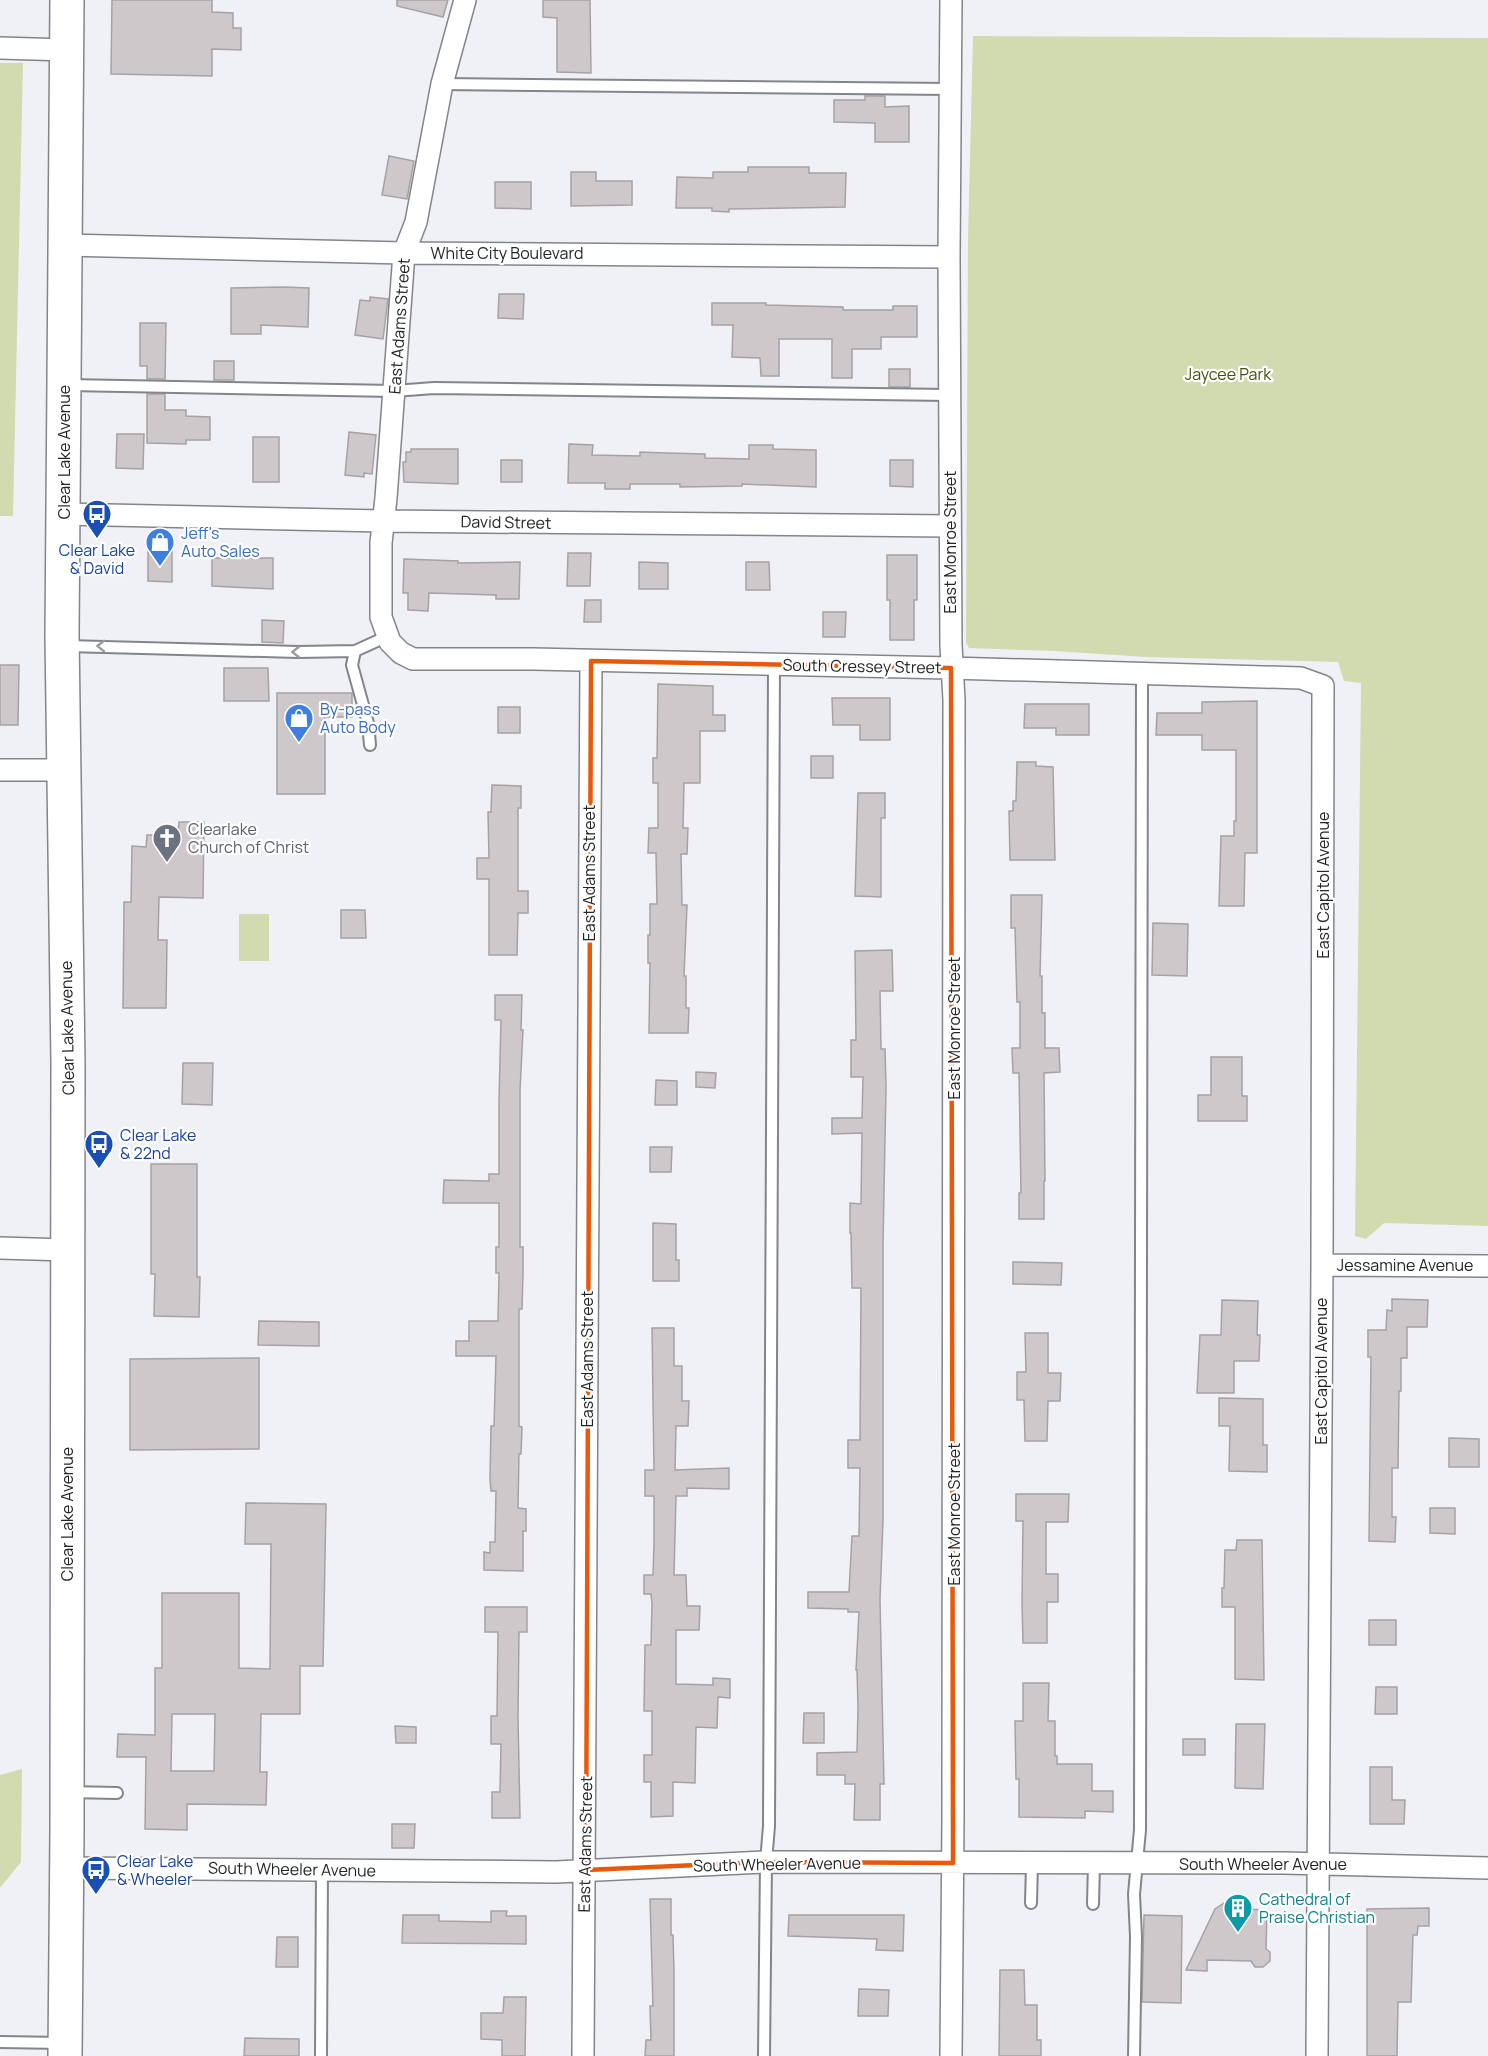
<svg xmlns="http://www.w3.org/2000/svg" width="1488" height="2056" font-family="Manrope,sans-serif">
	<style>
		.green { fill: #d2dbb0 }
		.building { fill: #cfc8cb; stroke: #a7a1a3; stroke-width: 1.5; fill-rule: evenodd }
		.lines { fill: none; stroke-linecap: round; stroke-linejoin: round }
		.service-casing { stroke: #82858a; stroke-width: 14 }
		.minor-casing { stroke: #82858a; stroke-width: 24 }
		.primary-casing { stroke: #82858a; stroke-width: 36 }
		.service { stroke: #fff; stroke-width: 10 }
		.minor { stroke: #fff; stroke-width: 21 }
		.primary { stroke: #fff; stroke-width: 33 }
		.oneway { stroke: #9c9c9d }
		.marked { fill: none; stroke: #e8590c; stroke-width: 4.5; stroke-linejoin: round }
		.labels { text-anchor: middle; stroke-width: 4.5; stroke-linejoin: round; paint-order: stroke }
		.street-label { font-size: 16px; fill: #232426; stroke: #fff }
		.park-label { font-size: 16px; fill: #47510d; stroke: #fff }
		.shop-label { font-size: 16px; fill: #366cbe; stroke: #fff; text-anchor: start }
		.transit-label { font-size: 16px; fill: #164399; stroke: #fff; text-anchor: start }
		.worship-label { font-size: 16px; fill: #5b616d; stroke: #fff; text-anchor: start }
		.culture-label { font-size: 16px; fill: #0d838f; stroke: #fff; text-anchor: start }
	</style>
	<rect width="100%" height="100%" fill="#eff1f7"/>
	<!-- green -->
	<path class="green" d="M973 36 1488 38V1226L1384 1223 1366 1239 1355 1236 1361 683 1344 681 1338 662 1146 657 1054 651 969 648 966 643 968 239Z
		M0 63H23L13 516H0Z
		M239 914H269V961H239Z
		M22 1769 21 1862 0 1888V1775Z"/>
	<!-- building -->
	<path class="building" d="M112 0H212V12L233 13V28H241V50L212 49V76L111 74Z
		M397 0H448L443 17 397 6Z
		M543 0H590L591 73 557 72V18L543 17Z
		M865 96H885V107L909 106V142H875V123L834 122V100H865Z
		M389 156 414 161 407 199 382 195Z
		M748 167H809V173H846L845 207 729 209V212L712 211V208H676L677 177 713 178V172H748Z
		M571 172H596V181H632V205L571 206Z
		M495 182H531V209L495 208Z
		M284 287 309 288 308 327 261 325V334H231V288Z
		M499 294H524L523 319 498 318Z
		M370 297 388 299 383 339 355 335 360 300 370 301Z
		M712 303H766V305L843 307V310H893V306H917V337H881V349H852V378H832V339H779V376H761L760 358 732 357 733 325H712Z
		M140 323H166L165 379H147V366H140Z
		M214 361H234V380H214Z
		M889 369H910V387H889Z
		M147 394H165V410H186V416L210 417V440H186V444L147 443Z
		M349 432 376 435 372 474 364 473V477L345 475Z
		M117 434H144L143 469 116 468Z
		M253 437H279V482H253Z
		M569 444 593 445 592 455 640 456V452L666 453 705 454V458L749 459V445H773V449L816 450V487L742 484V486L680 487V484H630V489H605V483H568Z
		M411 449H458V484L404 482 403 462H406V452H411Z
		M501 460H522V482H501Z
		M890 460H913V487L890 486Z
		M148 551H172V582L148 581Z
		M568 553H591L590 586H567Z
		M887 555H917V600H914V640H890V600H887Z
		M212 558H273V589L212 586Z
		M404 559 458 561V563L520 562 519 599H496V595L429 593 428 611 408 610V593H403Z
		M639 562 668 563V589H639Z
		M746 562H769L770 590H746Z
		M585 600H601V622H584Z
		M823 612H846L845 637H823Z
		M262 620 284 621 283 643 262 642Z
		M0 665H19L18 725H0Z
		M224 668H268L269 701H224Z
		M658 684 713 686V715H725V731H700V783H684L683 828H688L687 854H681L682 905H687L684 976H686V1008H689L688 1033H649L650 963H648V935H650V904H657L656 853H648L649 828H658V783H653V758H657Z
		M277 693H352V717H325V794H277Z
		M832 698H890V740H860V725H833Z
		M1257 701V853H1245L1244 906H1219L1221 836H1234V821H1236V750H1202V735H1156L1157 713H1202V702Z
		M1025 704H1089V735H1056V728H1024Z
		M498 707H520V733H498Z
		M811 756H833V778H811Z
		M1017 762H1036V766L1053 767 1055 860H1010L1009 811H1013V801H1016Z
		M492 785 521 786V808H518V891H528V913H518L517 955H489V879H477V858H489L488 812H491Z
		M858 793H885V818H881V897L855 896Z
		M179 822H204L203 898 159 897 158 940H167L166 1008H123L124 902H131L132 846 146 847 147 835H178Z
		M1011 895H1042L1040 976H1042V1013H1045V1048H1059L1060 1072 1044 1073 1045 1181H1044V1219H1019V1193H1021L1019 1073H1013L1012 1048H1020V1002H1017L1015 928H1011Z
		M341 910H365L366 938H341Z
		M1153 923 1188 924 1187 976 1152 975Z
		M892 950 893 991H880L881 1049H885L886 1087 883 1244V1520L880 1600 884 1784H880V1820H854L855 1784H845V1775H817V1753L857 1752 858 1708 857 1670H856L859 1612H848V1609L808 1608V1592H849L852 1536H859L860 1468H848V1440H860L861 1288H852L851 1233H850V1203L861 1204 862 1133 832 1134V1118H862L863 1077H851V1040H856L855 951Z
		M495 995H522L521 1030H523L520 1091V1247H523V1273L522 1309H519V1426L522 1427 521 1454H519L518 1508 526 1509V1531H523V1571L484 1570V1552L490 1553V1542H495L496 1491H491L490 1479 491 1426H494L496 1356H456V1341H469V1321H498L499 1273H496V1247H499V1203H443L444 1180 489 1181V1174H499V1100L501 1020H495Z
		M1211 1057H1242V1096H1247V1121H1198V1095H1211Z
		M183 1063H213L212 1105 182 1104Z
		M696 1072 716 1073 715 1088 696 1087Z
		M656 1080 677 1081V1105H655Z
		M650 1147H672L671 1172H650Z
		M151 1164H197V1277H200L199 1317 154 1316 155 1274H151Z
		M653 1223 676 1224V1260H679V1281H653Z
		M1013 1262 1062 1263 1061 1285 1013 1284Z
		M1392 1299 1428 1300 1427 1327H1407V1358H1401V1391H1399L1398 1468H1392V1517H1396L1395 1542 1369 1541 1371 1357H1368V1330H1386L1387 1310 1392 1311Z
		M1222 1300 1258 1301 1257 1335H1260L1259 1361H1234V1393H1197L1200 1335H1221Z
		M259 1321 319 1322V1346L258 1345Z
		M652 1328H674V1366H682V1401H689L688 1426H676L675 1470 729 1468V1489L687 1488V1496H676L674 1575H686L687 1606H700L699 1630H676V1684L713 1685V1678L730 1679V1698L718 1697 717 1728 696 1727 695 1783 673 1782V1816L651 1817V1782H644V1755H652V1711H644L645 1645H651L652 1604 651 1594H644V1575H653L654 1543V1496H645V1470H654Z
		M1025 1333H1048V1373H1061L1060 1401H1048L1047 1441H1025L1024 1400H1017V1372H1026Z
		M259 1358V1449L130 1450V1359Z
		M1219 1398 1263 1399V1445H1267V1472L1229 1471 1230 1426H1219Z
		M1449 1438 1479 1439V1467H1449Z
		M1016 1494H1069L1068 1522H1046V1574H1058V1602H1047V1643H1023L1022 1602 1023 1521H1016Z
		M246 1503 326 1504 323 1666H300V1714H261L260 1772H267L266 1805 187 1804V1830L145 1829 146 1757H117L118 1734 155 1735V1668H162V1593H239V1668L270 1669 271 1544H245ZM172 1714H215L214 1771H171Z
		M1430 1508H1455V1534L1430 1533Z
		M1237 1540H1262L1264 1680 1235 1679V1607H1222V1588H1224L1225 1550H1236Z
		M485 1607H527V1632H519L518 1717 520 1818H492V1792H500L501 1744H491V1716H497L498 1632H485Z
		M1369 1620H1396V1645H1369Z
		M1023 1683H1049L1048 1721H1055V1756H1057V1764H1092V1791H1113V1812L1085 1811V1818L1019 1817V1779H1016L1015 1721H1023Z
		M1376 1687H1397V1714H1375Z
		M804 1713H824V1743H803Z
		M1236 1724H1265L1263 1789 1235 1788Z
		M395 1726 416 1727V1743H396Z
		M1183 1739H1205V1755H1183Z
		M1370 1767H1392V1800H1405L1404 1824H1370Z
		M392 1824H415L414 1848H392Z
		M650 1899H671V1935H673L674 1972V2056H645L646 2040H651L650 2006H653Z
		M1224 1903H1235L1243 1909 1267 1910 1266 1949 1270 1952V1961L1263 1967H1255L1251 1961 1207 1960V1971L1186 1970 1215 1909Z
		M1429 1908V1926H1418L1417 1935H1413L1411 2002H1398L1397 2056H1367V1909Z
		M491 1911H507L506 1916H526V1944L402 1943 403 1915H439V1921L491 1922Z
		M789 1915H904L903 1951 876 1950 877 1939 788 1936Z
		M1144 1915 1182 1916 1181 2003 1142 2002Z
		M277 1937H298V1967H276Z
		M1000 1970H1024L1025 2005H1037V2040H1041V2056H999Z
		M859 1989 889 1990 888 2016H858Z
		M504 1997H526L525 2056H502V2040L481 2039V2013H503Z
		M245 2038 299 2039V2056H244Z"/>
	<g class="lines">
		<!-- service casing -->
		<g class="service-casing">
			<path id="service" d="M442 84 951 89
				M68 385 394 391 434 388 949 395
				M66 646 298 652 355 651 388 636
				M355 651 352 665 368 723 370 745
				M69 1792 117 1793
				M1031 1903 1032 1864
				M1093 1904 1094 1864
				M0 2042 62 2043
				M321 2056 322 1870
				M764 2056 766 1862 769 1826 774 665
				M1134 2056 1136 1937 1134 1894 1140 1830 1142 675"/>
		</g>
		<!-- minor casing -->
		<g class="minor-casing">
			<path id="minor" d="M465 0 442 84 416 222 404 253 386 498 381 543V617L390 642 401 653 413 659H534L951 668 1301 678 1323 686 1322 1265 1317 2056
				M0 48 67 50
				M65 245 404 253 949 257
				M63 514 382 521 950 526
				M0 770H64
				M0 1248 67 1250
				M1322 1265 1488 1266
				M67 1868 556 1872 766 1862 1284 1863 1488 1868
				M583 2056 591 661
				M951 2056 953 1819 954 700 951 645 949 257 951 0"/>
		</g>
		<!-- primary casing -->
		<g class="primary-casing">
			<path id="primary" d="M65 2056 67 1831 68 1064 62 635 67 0"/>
		</g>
		<!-- service -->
		<use href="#service" class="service"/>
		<!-- minor -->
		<use href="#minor" class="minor"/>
		<!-- primary -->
		<use href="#primary" class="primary"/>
	</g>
	<!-- one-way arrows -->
	<defs><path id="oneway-chevron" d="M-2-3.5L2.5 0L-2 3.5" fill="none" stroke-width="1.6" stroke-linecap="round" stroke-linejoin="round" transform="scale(1.5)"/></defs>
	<g class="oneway">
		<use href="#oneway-chevron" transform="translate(101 646) rotate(-179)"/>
		<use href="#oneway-chevron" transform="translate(296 652) rotate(180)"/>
	</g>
	<!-- marked area -->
	<path class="marked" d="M591 661 951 668 953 1863 766 1862 586 1870Z"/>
	<!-- icons -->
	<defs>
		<g id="bus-pin" transform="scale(1.5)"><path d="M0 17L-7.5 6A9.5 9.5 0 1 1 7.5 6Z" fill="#1a4fb4" stroke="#fff"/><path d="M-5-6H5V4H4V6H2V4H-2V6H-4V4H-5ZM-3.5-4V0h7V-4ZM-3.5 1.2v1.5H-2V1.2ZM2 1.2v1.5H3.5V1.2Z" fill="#fff"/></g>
		<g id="shop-pin" transform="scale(1.5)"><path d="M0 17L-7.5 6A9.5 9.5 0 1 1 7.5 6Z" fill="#3f7fe0" stroke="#fff"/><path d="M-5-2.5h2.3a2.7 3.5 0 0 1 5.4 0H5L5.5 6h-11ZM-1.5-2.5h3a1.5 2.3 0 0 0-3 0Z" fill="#fff"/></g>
		<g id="church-pin" transform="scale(1.5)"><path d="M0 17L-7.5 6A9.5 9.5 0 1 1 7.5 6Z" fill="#6b7280" stroke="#fff"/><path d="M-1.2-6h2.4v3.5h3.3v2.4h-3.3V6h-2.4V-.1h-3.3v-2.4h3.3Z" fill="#fff"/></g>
		<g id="building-pin" transform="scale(1.5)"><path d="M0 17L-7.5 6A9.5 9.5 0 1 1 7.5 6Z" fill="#0f9aa8" stroke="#fff"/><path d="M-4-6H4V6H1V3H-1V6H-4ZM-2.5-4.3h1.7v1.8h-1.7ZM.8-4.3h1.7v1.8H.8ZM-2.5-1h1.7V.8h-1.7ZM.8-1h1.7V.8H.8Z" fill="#fff"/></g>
	</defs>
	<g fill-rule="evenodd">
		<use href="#bus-pin" x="97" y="514"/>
		<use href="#shop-pin" x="160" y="542"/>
		<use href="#shop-pin" x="299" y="718"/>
		<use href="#church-pin" x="167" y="838"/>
		<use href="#bus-pin" x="99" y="1144"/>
		<use href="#bus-pin" x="96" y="1870"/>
		<use href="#building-pin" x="1238" y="1908"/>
	</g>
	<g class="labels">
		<!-- street labels -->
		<g class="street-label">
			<text x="507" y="259">White City Boulevard</text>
			<text transform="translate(399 326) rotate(-86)" y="6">East Adams Street</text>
			<text transform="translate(64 452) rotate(-90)" y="6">Clear Lake Avenue</text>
			<text transform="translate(506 522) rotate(1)" y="6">David Street</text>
			<text transform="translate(950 542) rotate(-90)" y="6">East Monroe Street</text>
			<text transform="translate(862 666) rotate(1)" y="6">South Cressey Street</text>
			<text transform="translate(589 873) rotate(-90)" y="6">East Adams Street</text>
			<text transform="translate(1323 885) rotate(-90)" y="6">East Capitol Avenue</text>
			<text transform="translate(67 1028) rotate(-91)" y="6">Clear Lake Avenue</text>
			<text transform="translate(954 1028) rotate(-90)" y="6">East Monroe Street</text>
			<text x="1405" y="1271">Jessamine Avenue</text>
			<text transform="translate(587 1359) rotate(-90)" y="6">East Adams Street</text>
			<text transform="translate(1321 1371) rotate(-90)" y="6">East Capitol Avenue</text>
			<text transform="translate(67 1514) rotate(-90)" y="6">Clear Lake Avenue</text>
			<text transform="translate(954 1514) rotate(-90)" y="6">East Monroe Street</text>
			<text transform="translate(585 1844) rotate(-89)" y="6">East Adams Street</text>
			<text transform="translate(777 1864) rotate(-1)" y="6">South Wheeler Avenue</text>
			<text x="1263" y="1870">South Wheeler Avenue</text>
			<text transform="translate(292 1869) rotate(1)" y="6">South Wheeler Avenue</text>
		</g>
		<!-- park labels -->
		<g class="park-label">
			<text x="1228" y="380">Jaycee Park</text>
		</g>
		<!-- shop labels -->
		<g class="shop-label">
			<text x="181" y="539">Jeff's<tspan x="181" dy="18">Auto Sales</tspan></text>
			<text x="320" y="715">By-pass<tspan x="320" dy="18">Auto Body</tspan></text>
		</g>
		<!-- transit labels -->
		<g class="transit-label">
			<text x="97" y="556" text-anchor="middle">Clear Lake<tspan x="97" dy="18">&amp; David</tspan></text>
			<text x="120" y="1141">Clear Lake<tspan x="120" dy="18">&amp; 22nd</tspan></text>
			<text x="117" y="1867">Clear Lake<tspan x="117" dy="18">&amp; Wheeler</tspan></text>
		</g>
		<!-- worship labels -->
		<g class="worship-label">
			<text x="188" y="835">Clearlake<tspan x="188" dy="18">Church of Christ</tspan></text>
		</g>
		<!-- culture labels -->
		<g class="culture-label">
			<text x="1259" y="1905">Cathedral of<tspan x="1259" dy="18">Praise Christian</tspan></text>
		</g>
	</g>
</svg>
